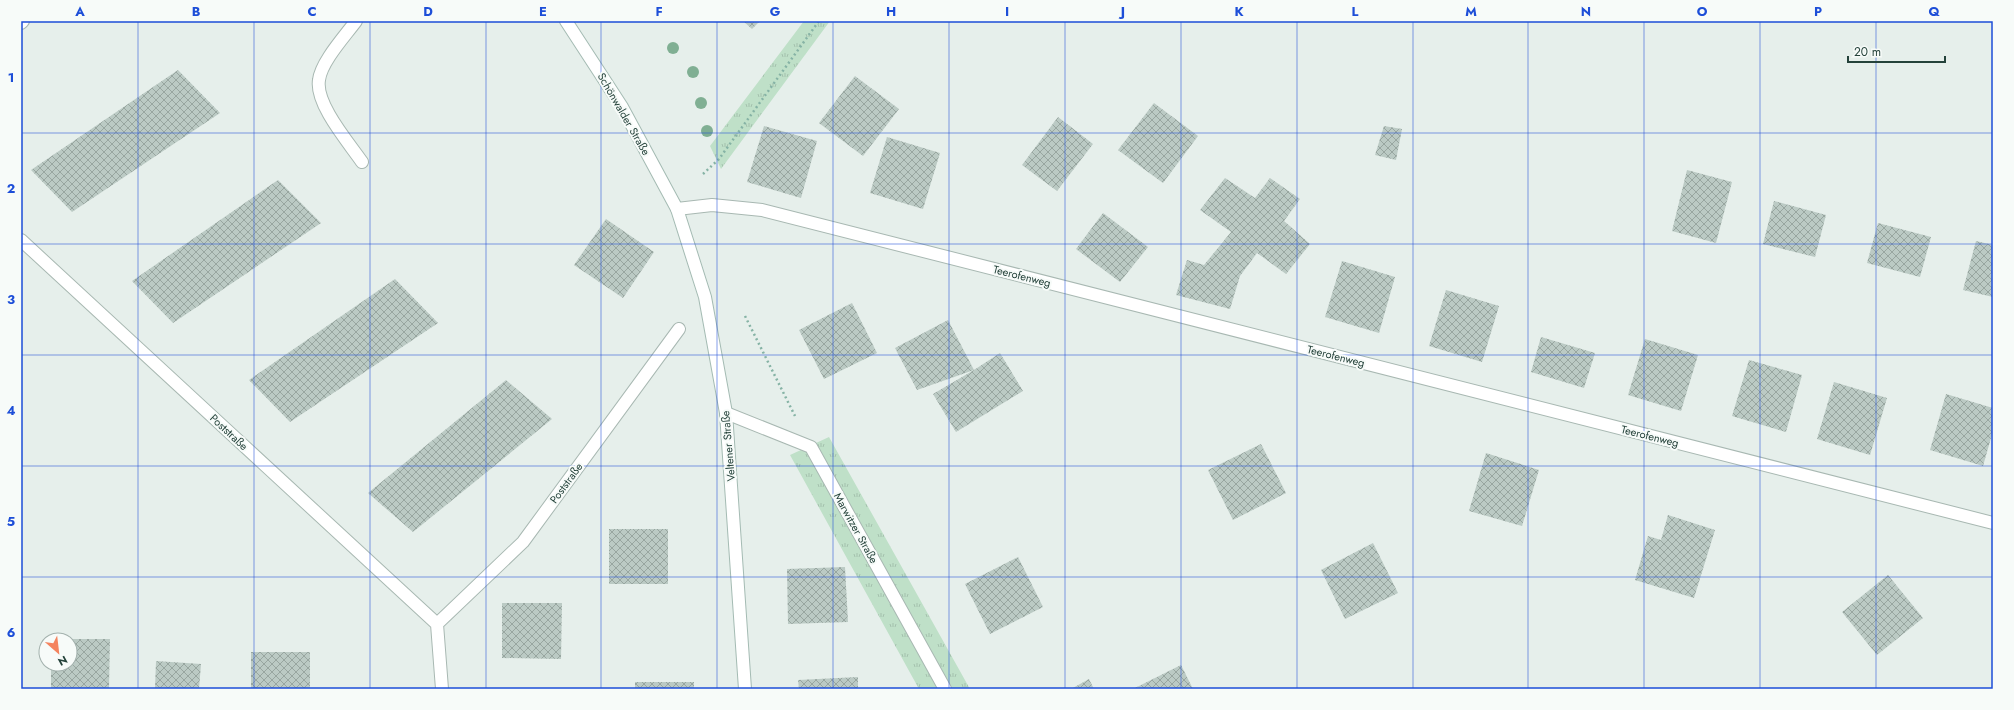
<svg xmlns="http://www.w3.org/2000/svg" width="2014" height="710" font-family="Jost,sans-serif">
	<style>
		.grass { fill: url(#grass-tufts) }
		.building { fill: url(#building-cross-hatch) }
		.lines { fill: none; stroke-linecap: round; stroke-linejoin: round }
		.lane-casing { stroke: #a8b8b2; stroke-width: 14 }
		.street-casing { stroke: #a8b8b2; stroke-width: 14 }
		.secondary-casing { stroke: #a4bbb3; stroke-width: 14 }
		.path { stroke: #86b3a5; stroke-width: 2.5; stroke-dasharray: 2 3; stroke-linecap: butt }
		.lane { stroke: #fff; stroke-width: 12 }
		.street { stroke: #fff; stroke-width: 12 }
		.secondary { stroke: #fff; stroke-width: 12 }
		.tree { fill: #80af93 }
		.grid { fill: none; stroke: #1d4ed8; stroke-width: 1; stroke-opacity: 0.55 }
		.labels { text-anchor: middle; stroke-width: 4; stroke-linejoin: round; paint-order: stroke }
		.street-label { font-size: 11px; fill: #24423a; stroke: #f7fbf9 }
		.neatline { fill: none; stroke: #1d4ed8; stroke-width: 1.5 }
		.grid-label { font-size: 13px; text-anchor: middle; font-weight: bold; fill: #1d4ed8 }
	</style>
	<defs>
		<pattern id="grass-tufts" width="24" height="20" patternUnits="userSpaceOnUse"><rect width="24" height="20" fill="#bfe0c8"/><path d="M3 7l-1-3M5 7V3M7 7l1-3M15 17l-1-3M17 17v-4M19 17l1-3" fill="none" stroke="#a4c1ad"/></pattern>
		<pattern id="building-cross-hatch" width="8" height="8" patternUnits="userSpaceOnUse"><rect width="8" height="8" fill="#bbcac4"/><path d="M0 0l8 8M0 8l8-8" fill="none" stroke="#98a6a0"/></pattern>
	</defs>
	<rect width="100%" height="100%" fill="#e6efeb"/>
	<!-- grass -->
	<path class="grass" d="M804 21H830L721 169 710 146Z
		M829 437 970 689H919L790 455Z"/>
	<!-- building -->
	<path class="building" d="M743 21H760L752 29Z
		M178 70 220 113 72 212 31 170Z
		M855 76 899 109 863 156 819 123Z
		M1154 103 1198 136 1163 183 1118 150Z
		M1058 117 1093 144 1057 191 1022 165Z
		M764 126 817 141 801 198 747 182Z
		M1384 126 1402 129 1396 160 1375 155Z
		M887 137 940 153 923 209 870 193Z
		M1687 170 1732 182 1716 243 1672 231Z
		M1225 178 1255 198 1270 178 1300 199 1284 221 1310 244 1286 274 1257 253 1240 276 1230 309 1176 295 1187 260 1204 265 1231 232 1200 210Z
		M278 180 321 223 173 323 132 281Z
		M1774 201 1826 215 1815 257 1763 244Z
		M1103 213 1148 247 1120 282 1076 249Z
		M606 219 654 252 623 298 574 265Z
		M1878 223 1931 237 1920 277 1867 263Z
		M1976 241 1993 245V297L1963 290Z
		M1342 261 1395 277 1379 333 1325 317Z
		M395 279 438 323 290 422 249 380Z
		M1446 290 1499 306 1482 362 1429 346Z
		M852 303 877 353 824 379 799 330Z
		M948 320 974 370 1000 353 1023 391 956 432 933 394 974 370 917 390 895 348Z
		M1541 337 1595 353 1584 388 1531 372Z
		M1645 339 1698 355 1681 411 1628 395Z
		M1749 360 1802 375 1786 432 1732 416Z
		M506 380 552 419 413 532 368 493Z
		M1834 382 1887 398 1870 455 1817 439Z
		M1946 394 1993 408V431L1983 466 1930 450Z
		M1261 444 1286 493 1233 520 1208 470Z
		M1486 453 1539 470 1522 526 1469 511Z
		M1668 515 1715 530 1694 598 1635 580 1648 536 1661 540Z
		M609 529H668V584H609Z
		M1373 543 1398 593 1345 619 1321 570Z
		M1018 557 1043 607 990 634 965 584Z
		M845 567 848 622 788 624 787 569Z
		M1888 575 1923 618 1877 655 1842 612Z
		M502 603H562L561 659 502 658Z
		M70 639H110L109 689H51V664H70Z
		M251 652H310V689H251Z
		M156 661 201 664 199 689H155Z
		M1181 665 1193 689H1133Z
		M858 677V689H799L798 680Z
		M1089 679 1094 689H1071Z
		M635 682H694V689H635Z"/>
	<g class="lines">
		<!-- lane casing -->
		<g class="lane-casing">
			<path id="lane" d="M356 21C345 36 321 62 319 80 315 104 349 143 362 162
				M21 23 23 21"/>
		</g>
		<!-- street casing -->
		<g class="street-casing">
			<path id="street" d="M677 209 712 205 762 210 1993 523
				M21 240 437 624 442 689
				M726 413 811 447 945 689
				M437 624 523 542 679 329"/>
		</g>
		<!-- secondary casing -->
		<g class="secondary-casing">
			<path id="secondary" d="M566 21 622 107 677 209 705 297 726 413 745 689"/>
		</g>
		<!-- path -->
		<path class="path" d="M703 174 719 159 819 21
			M745 316 795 416"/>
		<!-- lane -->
		<use href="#lane" class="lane"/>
		<!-- street -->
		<use href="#street" class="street"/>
		<!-- secondary -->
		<use href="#secondary" class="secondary"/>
	</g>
	<!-- trees -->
	<g class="tree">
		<circle cx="673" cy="48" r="6"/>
		<circle cx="693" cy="72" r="6"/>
		<circle cx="701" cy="103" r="6"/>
		<circle cx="707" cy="131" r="6"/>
	</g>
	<!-- grid -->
	<path class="grid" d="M138 21V689M254 21V689M370 21V689M486 21V689M601 21V689M717 21V689M833 21V689M949 21V689M1065 21V689M1181 21V689M1297 21V689M1413 21V689M1528 21V689M1644 21V689M1760 21V689M1876 21V689M21 133H1993M21 244H1993M21 355H1993M21 466H1993M21 577H1993"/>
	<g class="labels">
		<!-- street labels -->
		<g class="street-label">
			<text transform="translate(624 114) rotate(60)" y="4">Schönwalder Straße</text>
			<text transform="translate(1022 276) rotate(14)" y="4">Teerofenweg</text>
			<text transform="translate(1336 356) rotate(14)" y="4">Teerofenweg</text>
			<text transform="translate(229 432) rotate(43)" y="4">Poststraße</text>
			<text transform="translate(1650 436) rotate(14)" y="4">Teerofenweg</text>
			<text transform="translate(728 446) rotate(-95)" y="4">Veltener Straße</text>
			<text transform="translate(566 483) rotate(-54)" y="4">Poststraße</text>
			<text transform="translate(856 528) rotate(61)" y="4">Marwitzer Straße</text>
		</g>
	</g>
	<!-- border -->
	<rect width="2014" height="710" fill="none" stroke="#f7fbf9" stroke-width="44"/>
	<!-- north arrow -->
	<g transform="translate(58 652) rotate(152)"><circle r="19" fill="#f7fbf9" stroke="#a3b1ad"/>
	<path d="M0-3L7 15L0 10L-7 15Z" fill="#f4845f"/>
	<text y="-6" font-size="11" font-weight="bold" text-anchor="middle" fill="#24423a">N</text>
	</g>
	<!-- scale -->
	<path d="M1848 56v6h97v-6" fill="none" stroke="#24423a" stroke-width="2"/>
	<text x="1854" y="56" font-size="12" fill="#24423a" stroke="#f7fbf9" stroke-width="3" paint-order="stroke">20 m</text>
	<rect x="22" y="22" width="1970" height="666" class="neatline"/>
	<g class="grid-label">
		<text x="80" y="16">A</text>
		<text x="196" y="16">B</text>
		<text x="312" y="16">C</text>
		<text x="428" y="16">D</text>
		<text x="543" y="16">E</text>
		<text x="659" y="16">F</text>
		<text x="775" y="16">G</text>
		<text x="891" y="16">H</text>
		<text x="1007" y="16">I</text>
		<text x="1123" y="16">J</text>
		<text x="1239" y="16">K</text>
		<text x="1355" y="16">L</text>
		<text x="1471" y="16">M</text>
		<text x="1586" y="16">N</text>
		<text x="1702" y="16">O</text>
		<text x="1818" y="16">P</text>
		<text x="1934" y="16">Q</text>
		<text x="11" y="82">1</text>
		<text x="11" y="193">2</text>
		<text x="11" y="304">3</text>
		<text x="11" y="415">4</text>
		<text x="11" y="526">5</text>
		<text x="11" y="637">6</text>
	</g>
</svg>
